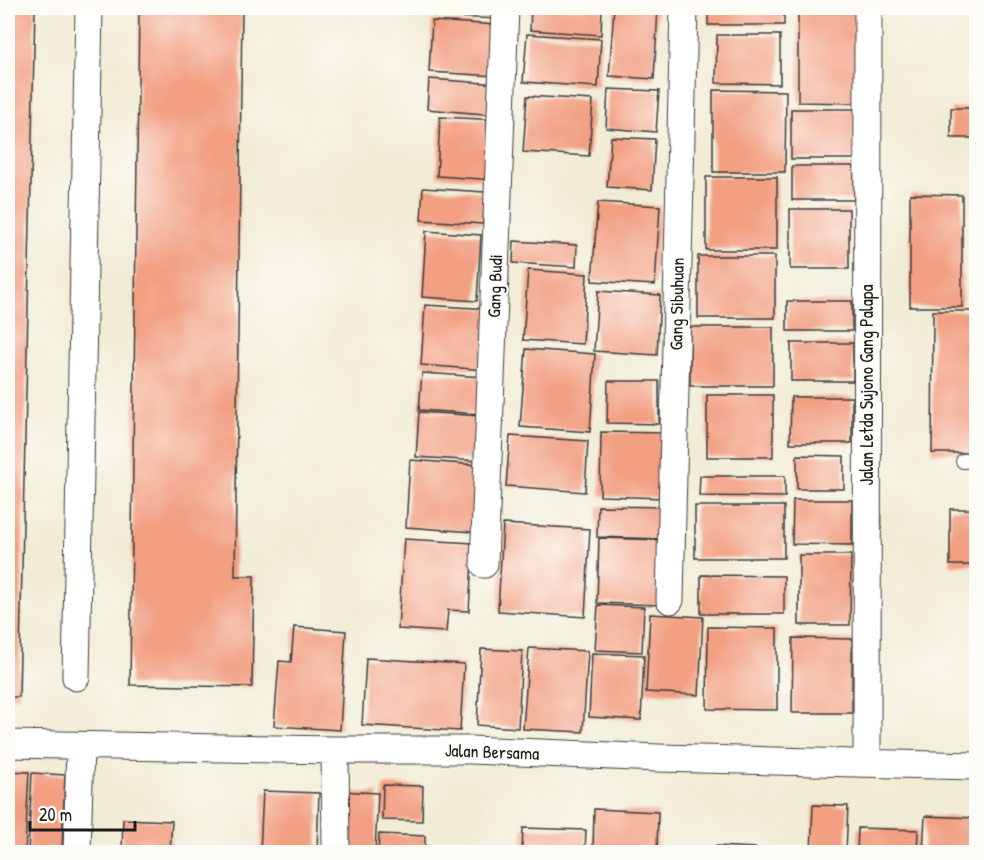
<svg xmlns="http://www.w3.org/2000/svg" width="984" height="860" font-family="'Patrick Hand',sans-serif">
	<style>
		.building { fill: #f29f82 }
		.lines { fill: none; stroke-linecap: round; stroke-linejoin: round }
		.lane-casing { stroke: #3c3b38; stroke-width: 16 }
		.street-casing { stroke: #3c3b38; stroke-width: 29 }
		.lane { stroke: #fff; stroke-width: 14 }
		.street { stroke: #fff; stroke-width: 27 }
		.labels { text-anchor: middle; stroke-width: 4.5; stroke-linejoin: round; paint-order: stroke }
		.street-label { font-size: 18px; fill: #1c1c1c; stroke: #fdfcf7 }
	</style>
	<rect width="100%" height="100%" fill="#fdfcf7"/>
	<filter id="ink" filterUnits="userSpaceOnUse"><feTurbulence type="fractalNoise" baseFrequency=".0167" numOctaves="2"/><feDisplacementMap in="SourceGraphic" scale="12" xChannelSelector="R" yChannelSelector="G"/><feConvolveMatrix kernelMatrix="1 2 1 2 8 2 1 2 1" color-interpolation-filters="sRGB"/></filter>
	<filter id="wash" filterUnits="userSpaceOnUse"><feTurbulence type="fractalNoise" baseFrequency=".008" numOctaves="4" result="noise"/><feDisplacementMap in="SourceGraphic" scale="24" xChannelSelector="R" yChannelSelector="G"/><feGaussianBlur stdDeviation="1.35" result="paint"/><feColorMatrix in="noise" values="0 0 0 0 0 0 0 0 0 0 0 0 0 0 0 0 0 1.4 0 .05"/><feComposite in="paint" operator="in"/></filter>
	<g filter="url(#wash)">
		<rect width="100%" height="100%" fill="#f1ecd6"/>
		<g id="blocks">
			<!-- building -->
			<path class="building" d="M8 8H35L19 697H8Z
				M139 8H242L235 576H254L252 687 130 685Z
				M434 8H498V19L434 16Z
				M531 8H602L601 35 530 30Z
				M614 8 658 9 654 79 609 76Z
				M708 8H784V25H708Z
				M798 8H858V103L798 102Z
				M432 21 499 25 496 76 429 72Z
				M527 34 601 39 598 87 523 82Z
				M717 35H780V84L716 83Z
				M429 79 498 84 495 115 427 109Z
				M608 89 659 91 656 132 606 128Z
				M713 90 786 91 785 172H713Z
				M527 96 593 100 589 156 523 152Z
				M951 108H976V138H951Z
				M791 109H855V159H791Z
				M440 117 500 120 496 180 437 176Z
				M611 137 655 139 652 190 607 187Z
				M792 166H854V200H792Z
				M706 177H777V250H706Z
				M423 188 485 192 483 224 421 220Z
				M910 194 962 195V307H910Z
				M598 202 660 206 655 285 592 281Z
				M790 209H849V269H790Z
				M426 231 481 235 477 301 422 297Z
				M514 241 577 245 576 267 513 263Z
				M698 256H775V318H698Z
				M528 270 587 274 583 344 523 340Z
				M598 291 660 295 657 355 594 351Z
				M787 301H852V331H787Z
				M425 305 490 309 486 370 421 365Z
				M933 311H976V453H932Z
				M690 327H773V386H690Z
				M791 343H853V381H791Z
				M526 349 595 354 590 432 520 427Z
				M422 373 483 377 480 414 419 410Z
				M608 381H659V424L607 423Z
				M707 395H773V457H707Z
				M791 397H852V443H790Z
				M419 412 482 416 479 461 416 457Z
				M601 432 666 433 664 498 600 496Z
				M510 436 588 441 585 492 506 486Z
				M797 455 844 456V489H797Z
				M410 460 478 465 473 532 406 527Z
				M700 476H785V497L699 496Z
				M793 500H852V545L792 544Z
				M598 506 666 507 665 539 597 537Z
				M695 506H784V558H695Z
				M950 509H976V565H950Z
				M503 524 590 529 585 617 498 611Z
				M599 538 663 540 661 605 597 603Z
				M404 539 473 543 469 611 448 610 446 632 398 629Z
				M799 555H851L850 625H799Z
				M701 575 784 576V614H701Z
				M598 605 644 607 642 652 595 650Z
				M650 614 703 617 699 695 646 692Z
				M294 627 346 631 340 730 274 726 279 661 291 662Z
				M708 627 777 628V710L707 709Z
				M793 638 852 639V713H792Z
				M529 648 588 651 583 732 523 729Z
				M481 649 522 651 518 728 477 725Z
				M592 653 644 655 641 720 589 717Z
				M366 658 464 664 460 731 362 725Z
				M8 771 29 772 25 852H8Z
				M32 773 65 775 62 852H28Z
				M383 785 423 786 422 821 382 820Z
				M263 791 319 793 317 852H260Z
				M340 791 378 793 375 852H337Z
				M813 805 848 806 846 852H811Z
				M594 809 658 812 657 852H593Z
				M925 816 976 818V852H923Z
				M123 819 172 821 170 852H122Z
				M523 828 586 830 585 852H522Z
				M858 828 918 830 917 852H857Z
				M379 834 425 836V852H378Z
				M715 846 756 848V852H715Z"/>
		</g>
	</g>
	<g filter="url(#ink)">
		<use href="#blocks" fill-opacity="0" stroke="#3c3b38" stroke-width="1.5"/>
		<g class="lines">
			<!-- lane casing -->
			<g class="lane-casing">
				<path id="lane" d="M963 461 976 460"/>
			</g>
			<!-- street casing -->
			<g class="street-casing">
				<path id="street" d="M484 564 505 8
					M670 600 684 8
					M76 677 89 8
					M8 744 335 750H471L659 758 976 766
					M335 750 336 852
					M867 763 868 8
					M77 852 80 746"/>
			</g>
			<!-- lane -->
			<use href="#lane" class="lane"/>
			<!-- street -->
			<use href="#street" class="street"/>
		</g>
	</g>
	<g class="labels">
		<!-- street labels -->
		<g class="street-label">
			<text transform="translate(495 286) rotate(-88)" y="6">Gang Budi</text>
			<text transform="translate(677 304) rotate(-89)" y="6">Gang Sibuhuan</text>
			<text transform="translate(867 385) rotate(-90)" y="6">Jalan Letda Sujono Gang Palapa</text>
			<text transform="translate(492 752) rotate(2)" y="6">Jalan Bersama</text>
		</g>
	</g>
	<!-- margin -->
	<rect width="984" height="860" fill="none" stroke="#fdfcf7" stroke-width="30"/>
	<!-- scale -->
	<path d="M30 821v9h105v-9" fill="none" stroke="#1c1c1c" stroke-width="3"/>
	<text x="39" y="821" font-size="18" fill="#1c1c1c" stroke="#fdfcf7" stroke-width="4.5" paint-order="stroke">20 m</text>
</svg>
